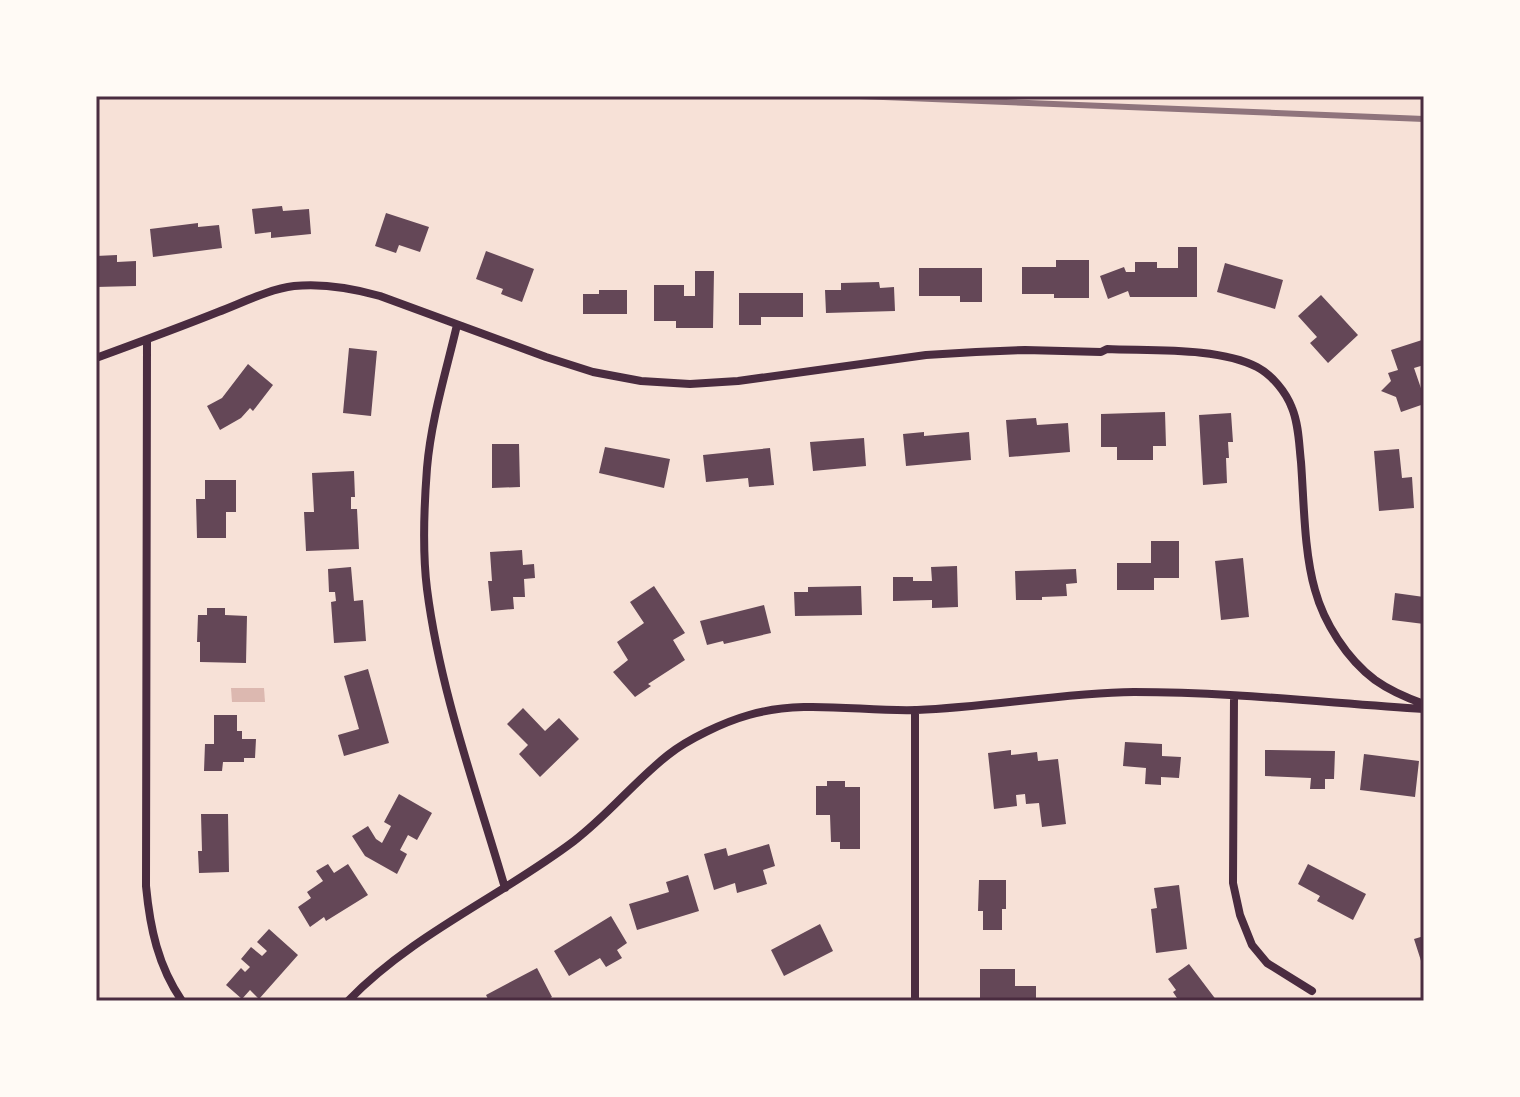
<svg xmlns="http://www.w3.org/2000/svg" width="1520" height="1097" font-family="Spectral,serif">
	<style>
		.water { fill: #dcb8b0 }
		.building { fill: #644757 }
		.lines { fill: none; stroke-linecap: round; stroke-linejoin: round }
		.minor { stroke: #4a2c40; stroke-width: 8 }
		.rail { stroke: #8f747c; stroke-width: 6 }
		.neatline { fill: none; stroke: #4a2c40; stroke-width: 3 }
	</style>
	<rect width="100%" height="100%" fill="#f7e1d7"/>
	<!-- water -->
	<path class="water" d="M231 688H264L265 702H232Z"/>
	<!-- building -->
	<path class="building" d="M282 206 283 211 309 209 311 234 271 238V232L255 234 252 209Z
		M386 213 429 227 420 252 399 245 396 253 375 246Z
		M198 223V227L219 225 222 248 153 257 150 229Z
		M1178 247H1197V297H1130L1128 291 1108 299 1100 276 1124 267 1126 272H1135V262H1157V268H1178Z
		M486 251 534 269 522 302 501 294 503 289 476 279Z
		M117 255V262L136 261V286L96 287V256Z
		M1056 260H1089V298H1054V294H1022V267H1056Z
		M1225 263 1283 280 1275 309 1217 292Z
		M919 268H982V302H960V296H919Z
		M695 271H714L713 328H676V321H654V285H684V296H695Z
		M879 282 880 288 894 287 895 311 826 313 825 290H841V283Z
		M599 290H627V314H583V294H599Z
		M739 293H803V317H761V325H739Z
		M1321 295 1358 335 1328 363 1310 343 1317 337 1298 316Z
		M1422 340 1424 365 1414 368 1424 397V404L1401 412 1396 397 1381 391 1391 381 1388 373 1398 370 1391 350Z
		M349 348 377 351 371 416 343 413Z
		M248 364 273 385 253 411 250 408 241 418 220 430 207 406 222 398Z
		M1165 412 1166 446H1153V460H1117V447H1101V414Z
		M1231 413 1233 442H1228L1229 458H1226L1227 483 1203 485 1199 415Z
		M1036 418 1037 425 1068 423 1070 452 1009 457 1006 420Z
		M924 432V436L969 432 971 460 906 466 903 434Z
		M864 438 866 466 813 471 810 442Z
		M492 444H519L520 487 492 488Z
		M605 447 670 459 664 488 599 473Z
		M770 448 774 485 749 487 748 478 706 482 703 455Z
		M1399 449 1402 478 1412 477 1414 508 1379 511 1374 451Z
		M354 471 355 497H351V509H357L359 549 306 551 304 512H314L312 473Z
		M205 480H236V512H226V538H197L196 499H205Z
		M1151 541H1179V578H1154V590H1117V563H1151Z
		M522 550 523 565 534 564 535 578 524 579 525 597H513L514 609 491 611 488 581H492L490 552Z
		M1243 558 1249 617 1221 620 1215 561Z
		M957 566 958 607 932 608V600L893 601V577H913V581H932L931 567Z
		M351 567 354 601 363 600 366 641 334 643 331 602 336 601 335 592H329L328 569Z
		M1076 569 1077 583 1066 584 1067 596 1042 597V600H1016L1015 571Z
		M654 586 685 633 673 640 685 660 648 684 651 686 635 697 613 672 628 660 617 642 644 623 630 602Z
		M861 586 862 615 795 616 794 592H808V587Z
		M1395 593 1424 597V624L1392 620Z
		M764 605 771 633 724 644 723 641 707 645 700 621Z
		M207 608H225V615L247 616 246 663 200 662V642H197L198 615H207Z
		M368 669 389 743 344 756 338 735 359 729 344 676Z
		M523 708 545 731 559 718 579 739 540 777 519 754 528 745 507 724Z
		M214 715H237V731H242V739H256L255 758H244V762H223L222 771H204L205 744H214Z
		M1125 742 1162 744V756L1181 757 1179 778 1161 777V785L1145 784 1146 768 1123 766Z
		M1011 750V755L1037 752 1038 761 1058 759 1066 824 1042 827 1039 803 1026 804 1025 794 1016 795 1017 806 994 809 988 753Z
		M1265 750 1335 751 1334 779H1325V789H1310L1311 778 1265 776Z
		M1364 754 1419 761 1415 797 1360 790Z
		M827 781H845V787H860V849H840V842H831L830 815H816V786H827Z
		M399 794 432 813 417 840 408 835 400 850 407 854 397 874 365 856 352 836 368 826 376 839 382 843 391 826 384 822Z
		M201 814H228L229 872 199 873 198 851H202Z
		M769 844 775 866 763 870 767 884 737 893 735 883 714 890 704 854 726 848 728 856Z
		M328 864 334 873 348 864 368 895 326 921 324 917 310 927 298 907 311 898 307 892 323 881 316 871Z
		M1308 864 1366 894 1353 920 1317 901 1320 896 1298 884Z
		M688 875 699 911 637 930 629 904 669 892 666 882Z
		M979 880H1006V909H1002V930H983V911H978Z
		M1179 885 1187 949 1156 953 1151 909 1157 908 1154 888Z
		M611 916 627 943 617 950 622 958 606 967 600 958 569 976 554 951Z
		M820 924 833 951 784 976 771 950Z
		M269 929 298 955 259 999 250 990 242 999 226 985 241 968 245 972 250 967 241 959 251 947 262 956 267 951 257 942Z
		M1424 936V967H1423L1414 939Z
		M1189 964 1217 1001H1179L1173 992 1176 990 1168 979Z
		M537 968 552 997 546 1001H489L486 995Z
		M980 969H1015V986H1036V1001H980Z"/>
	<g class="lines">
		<!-- minor -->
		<path class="minor" d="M457 325C446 372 431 420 427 468 424 507 422 549 427 589 440 691 476 789 505 888
			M147 340 146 886C150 928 158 966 182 1001
			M96 358C137 343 178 328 218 312 242 303 269 289 294 286 324 283 352 288 380 296L546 357 593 372 641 381 690 384 738 381 926 355 976 352 1025 350 1101 352 1107 349C1151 351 1219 347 1257 367 1272 375 1286 392 1292 408 1299 425 1299 445 1301 462 1304 502 1304 552 1315 590 1324 623 1347 659 1375 680 1389 690 1407 698 1424 704
			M1234 696 1233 883 1240 915 1252 945 1267 963 1312 991
			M915 710V1001
			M348 1001C413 934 500 897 574 841 608 815 635 781 668 755 688 739 724 722 749 715 803 699 862 712 917 710 990 707 1061 693 1134 692 1231 692 1328 703 1424 709"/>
		<!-- rail -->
		<path class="rail" d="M859 96 1424 119"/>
	</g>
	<!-- border -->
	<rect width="1520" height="1097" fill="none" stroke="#fffaf5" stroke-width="196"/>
	<rect x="98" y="98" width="1324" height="901" class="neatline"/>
</svg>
